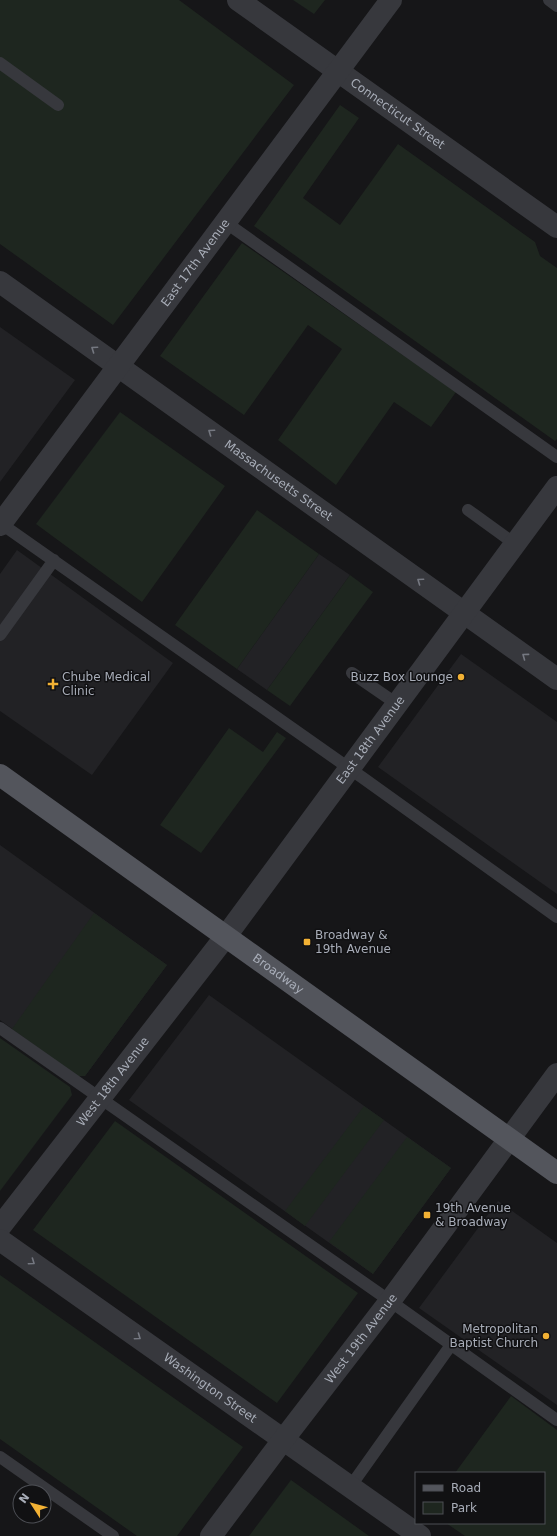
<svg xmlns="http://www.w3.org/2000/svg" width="557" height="1536" font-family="'DejaVu Sans',sans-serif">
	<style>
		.built { fill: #222225 }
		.green { fill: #1e261f }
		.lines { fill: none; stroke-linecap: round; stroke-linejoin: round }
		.service { stroke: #37383d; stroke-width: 12 }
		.minor { stroke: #37383d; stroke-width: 22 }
		.tertiary { stroke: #37383d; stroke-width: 22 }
		.primary { stroke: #53555c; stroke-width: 22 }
		.oneway { stroke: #757881 }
		.poi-dot { fill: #f2b134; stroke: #111113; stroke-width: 1.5 }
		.labels { text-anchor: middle; stroke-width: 3; stroke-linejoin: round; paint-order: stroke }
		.street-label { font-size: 12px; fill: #a8adb8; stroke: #111113 }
		.poi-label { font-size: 12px; fill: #a8adb8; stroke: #111113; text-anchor: start }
	</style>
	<rect width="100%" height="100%" fill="#161618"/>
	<!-- built -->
	<path class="built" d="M0 327 75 380 0 482Z
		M17 550 173 663 92 775 0 711V574Z
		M319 554 350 575 267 690 237 669Z
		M461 654 557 722V894L378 767Z
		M0 845 167 965 85 1076H78L0 1020Z
		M209 995 451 1168 373 1274 129 1100Z
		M498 1201 557 1243V1405L419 1308Z"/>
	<!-- green -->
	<path class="green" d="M0 0H179L294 85 113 325 0 244Z
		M293 0H325L314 14Z
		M340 105 359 118 303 198 340 225 398 144 535 242 540 256 557 268V439L555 441 254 226Z
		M242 243 456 392 431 427 394 402 336 485 278 440 342 349 308 325 244 415 160 356Z
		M120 412 225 486 142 602 36 524Z
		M257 510 319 554 237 669 175 625Z
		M350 575 373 592 290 706 267 690Z
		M229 728 263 752 277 732 286 738 201 853 160 825Z
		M94 913 167 965 85 1076H78L12 1029Z
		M0 1038 70 1087 72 1095 0 1191Z
		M364 1106 384 1120 305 1226 285 1211Z
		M115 1121 358 1293 277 1403 33 1230Z
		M407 1137 451 1168 373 1274 329 1242Z
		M0 1275 243 1447 177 1536H137L0 1439Z
		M511 1396 557 1430V1536H465L446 1523H544V1473H455Z
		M291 1480 369 1536H249Z"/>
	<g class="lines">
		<!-- service -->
		<path class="service" d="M549 0 557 6
			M0 63 58 105
			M225 222 557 457
			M468 510 515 544
			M0 523 363 778 557 917
			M0 635 54 560
			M352 673 397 704
			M0 1028 390 1301 557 1420
			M0 1457 113 1536
			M350 1487 451 1345"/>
		<!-- minor -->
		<g class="minor">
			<path id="s1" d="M238 0 557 227"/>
			<path id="s2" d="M0 282 557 679"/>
			<path id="s3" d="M0 525 391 0"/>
			<path id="s4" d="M0 1227 226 936 557 487"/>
			<path id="s5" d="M0 1240 420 1536"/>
		</g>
		<!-- tertiary -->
		<path class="tertiary" id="s6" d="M211 1536 283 1440 390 1301 557 1074"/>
		<!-- primary -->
		<path class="primary" id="s7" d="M0 775 557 1173"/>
	</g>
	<!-- one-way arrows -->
	<defs><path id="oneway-chevron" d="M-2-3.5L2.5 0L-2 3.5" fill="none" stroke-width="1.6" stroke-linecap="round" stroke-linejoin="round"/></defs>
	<g class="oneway">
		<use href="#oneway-chevron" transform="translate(94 349) rotate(-145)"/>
		<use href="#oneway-chevron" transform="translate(211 432) rotate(-145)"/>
		<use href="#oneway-chevron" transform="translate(420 581) rotate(-145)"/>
		<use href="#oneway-chevron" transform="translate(525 656) rotate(-144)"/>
		<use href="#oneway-chevron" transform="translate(32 1262) rotate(35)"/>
		<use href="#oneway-chevron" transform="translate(138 1337) rotate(35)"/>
	</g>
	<!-- markers -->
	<g class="poi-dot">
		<circle cx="461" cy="677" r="4"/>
		<path d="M51 678h4v4h4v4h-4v4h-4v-4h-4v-4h4z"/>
		<rect x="303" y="938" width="8" height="8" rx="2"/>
		<rect x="423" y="1211" width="8" height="8" rx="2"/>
		<circle cx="546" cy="1336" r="4"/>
	</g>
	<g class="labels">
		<!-- street labels -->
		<g class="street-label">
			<text dy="4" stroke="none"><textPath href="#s1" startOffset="196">Connecticut Street</textPath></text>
			<text dy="4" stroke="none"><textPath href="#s3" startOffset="327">East 17th Avenue</textPath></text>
			<text dy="4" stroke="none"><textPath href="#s2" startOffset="342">Massachusetts Street</textPath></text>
			<text dy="4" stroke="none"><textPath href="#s4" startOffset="612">East 18th Avenue</textPath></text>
			<text dy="4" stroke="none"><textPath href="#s7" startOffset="342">Broadway</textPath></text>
			<text dy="4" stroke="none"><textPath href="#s4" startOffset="184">West 18th Avenue</textPath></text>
			<text dy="4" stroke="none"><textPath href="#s6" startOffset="248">West 19th Avenue</textPath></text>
			<text dy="4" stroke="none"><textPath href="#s5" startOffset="257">Washington Street</textPath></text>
		</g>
		<!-- poi labels -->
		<g class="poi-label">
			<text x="62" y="681">Chube Medical<tspan x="62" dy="14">Clinic</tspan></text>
			<text x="453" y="681" text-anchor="end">Buzz Box Lounge</text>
			<text x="315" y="939">Broadway &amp;<tspan x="315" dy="14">19th Avenue</tspan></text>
			<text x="435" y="1212">19th Avenue<tspan x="435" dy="14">&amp; Broadway</tspan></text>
			<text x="538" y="1333" text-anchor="end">Metropolitan<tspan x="538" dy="14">Baptist Church</tspan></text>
		</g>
	</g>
	<!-- legend -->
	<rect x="415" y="1472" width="130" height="52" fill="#111113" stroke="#4d4f55"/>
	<rect x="423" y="1485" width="20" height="6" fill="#53555c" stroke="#4d4f55"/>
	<text x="451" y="1492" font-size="12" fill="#a8adb8">Road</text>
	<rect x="423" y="1502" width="20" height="12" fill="#1e261f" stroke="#4d4f55"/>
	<text x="451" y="1512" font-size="12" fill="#a8adb8">Park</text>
	<!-- north arrow -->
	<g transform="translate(32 1504) rotate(306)"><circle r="19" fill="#111113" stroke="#4d4f55"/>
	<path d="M0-3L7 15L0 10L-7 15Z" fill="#f2b134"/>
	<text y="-6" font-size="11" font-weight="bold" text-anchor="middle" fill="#a8adb8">N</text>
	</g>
</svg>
